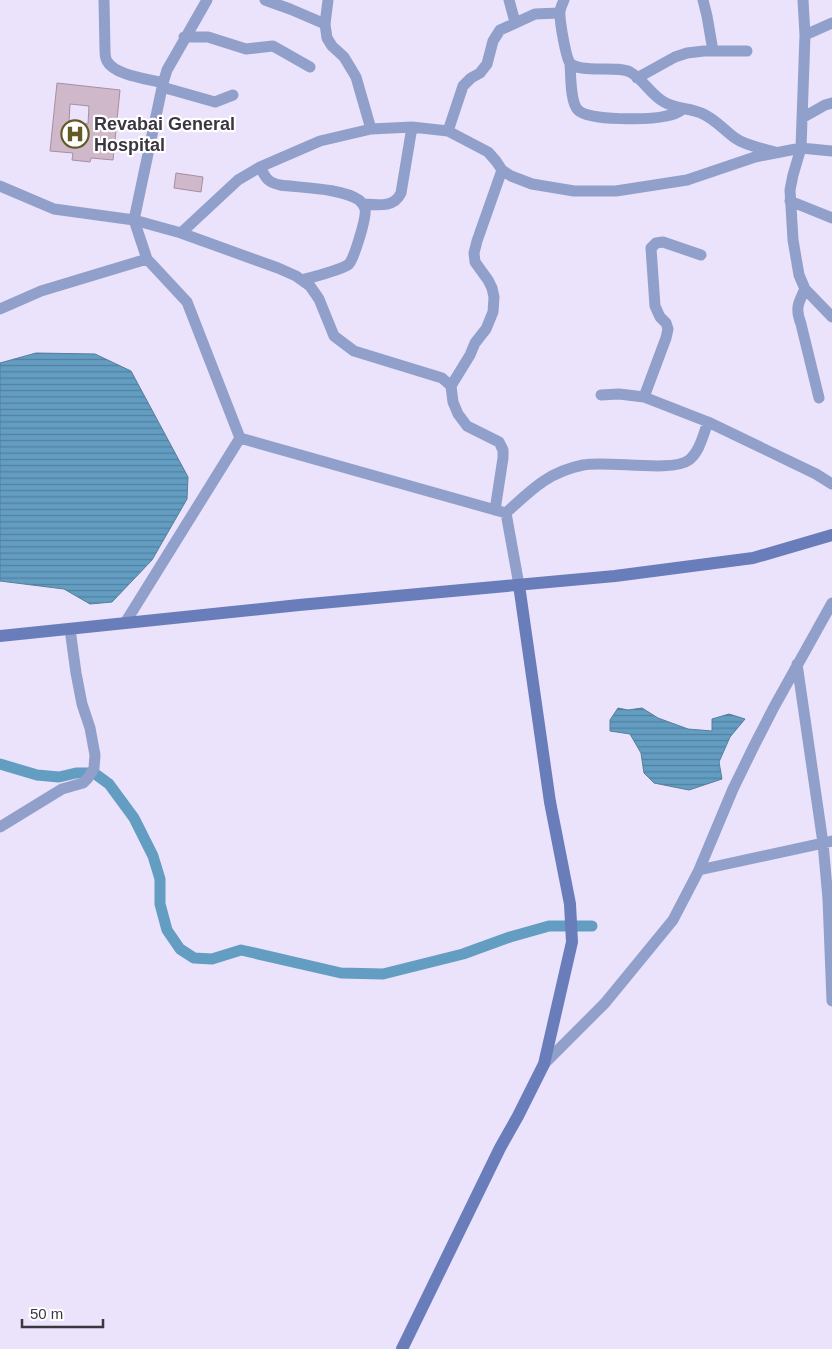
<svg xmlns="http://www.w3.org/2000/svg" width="832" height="1349" font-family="Arial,sans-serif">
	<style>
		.water { fill: url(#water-rules); stroke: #577e9b }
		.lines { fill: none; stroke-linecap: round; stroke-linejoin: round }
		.canal { stroke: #639dc2; stroke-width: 11 }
		.building { fill: #cfb8ca; stroke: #a58fa0; fill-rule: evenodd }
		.minor { stroke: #91a0ca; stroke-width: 11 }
		.secondary { stroke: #697dba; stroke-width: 12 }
		.labels { text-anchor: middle; stroke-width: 4.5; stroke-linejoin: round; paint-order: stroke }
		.poi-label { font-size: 18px; font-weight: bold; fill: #3b3741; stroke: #fff; text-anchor: start }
	</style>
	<defs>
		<pattern id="water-rules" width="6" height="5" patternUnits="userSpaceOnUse" patternTransform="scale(1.25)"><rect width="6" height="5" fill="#639dc2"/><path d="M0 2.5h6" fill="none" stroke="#53819f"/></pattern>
	</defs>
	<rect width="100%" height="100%" fill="#ebe2fc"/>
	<!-- water -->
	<path class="water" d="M36 353 95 354 131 371 188 477 187 499 152 560 112 602 90 604 64 589 0 581V363Z
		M618 708 628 710 642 708 658 718 688 729 712 731V719L729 714 745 719 730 737 719 762 722 779 689 790 654 783 644 773 641 753 630 734 610 731V720Z"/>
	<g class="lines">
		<!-- canal -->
		<path class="canal" d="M0 764 37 775 59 777 76 773H94L109 784 134 818 153 856 160 879V904L167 930 180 949 194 958 212 959 241 950 341 973 383 974 463 954 510 937 549 926H592"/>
	</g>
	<!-- building -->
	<path class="building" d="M57 83 120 90 113 160 91 158 90 162 72 160 73 153 50 151ZM70 104 89 106 88 124 69 122Z
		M176 173 203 177 201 192 174 188Z"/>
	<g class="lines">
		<!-- minor -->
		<path class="minor" d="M104 0 105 50C105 54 105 58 107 61 114 75 148 79 163 83
			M207 0 167 70 163 83 134 220 181 233 278 268 296 276 310 286 319 299 334 336 354 351 442 378 451 386 453 402 458 414 467 426 499 442 503 450V458L495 510
			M265 0 290 9 325 24
			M328 0 325 24 327 38 332 46 344 57 356 77 371 129
			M509 0 515 22
			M564 0C562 5 559 10 560 15 560 23 566 58 570 63 580 74 616 65 630 72 643 79 651 95 664 102 676 109 689 108 701 113 714 118 724 130 735 138 746 146 762 148 775 152
			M703 0 707 16 713 51
			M803 0 805 35 801 148 793 175 790 190 793 240 799 275 805 289 832 317
			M805 35 832 23
			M184 37H208L246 49 273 46 310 67
			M570 64C571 75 570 102 578 110 589 121 650 120 666 116 673 115 678 113 683 109
			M637 78 675 57 687 53 704 51H747
			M162 87 215 102 233 95
			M802 118 825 105 832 103
			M448 131 463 86 471 78 480 73 487 64 493 41 500 30 535 14 559 13
			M260 167C266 178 267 182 280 185 302 188 341 188 359 200 362 203 364 205 365 209 367 217 354 258 349 264 342 270 312 277 302 280
			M0 186 54 209 134 220 147 259 187 302 240 438 506 513 519 585
			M790 201 832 218
			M363 204C378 205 394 208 401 193L412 127
			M181 233 238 180 260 167 320 141 371 129 412 127 448 131 488 152 496 161 502 170 511 176 532 184 574 191H616L687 180 755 157 801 148 832 151
			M805 289C798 303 795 309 801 324L819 398
			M0 309 41 291 147 259
			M451 386 470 355 475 343 486 329 493 312 494 297 492 288 488 280 475 262 474 253 477 241 502 170
			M601 395 619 394 644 397 708 422 816 474 832 484
			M644 397 666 338 668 329 666 323 660 317 655 306 651 248 656 243 663 242 701 255
			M506 513C531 490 548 472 583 465 607 460 672 473 689 460 700 451 703 435 708 422
			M125 623 240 438
			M797 664 823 843 828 899 832 1001
			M0 827 62 789 83 783 88 778 94 768 95 755 90 728 82 704 76 673 70 629
			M699 870 832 841
			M544 1064 605 1003 673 920 699 870 733 789 755 744 774 707 832 603"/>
		<!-- secondary -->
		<path class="secondary" d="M0 636 299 605 615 576 753 558 832 535
			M402 1349 500 1148 518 1116 544 1064 572 942 570 904 550 802 519 585"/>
	</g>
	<!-- icons -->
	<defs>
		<g id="hospital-ring" transform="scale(1.4375)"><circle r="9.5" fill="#fff" stroke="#635a26" stroke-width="1.5"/><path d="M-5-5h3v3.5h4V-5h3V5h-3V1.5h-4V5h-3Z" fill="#635a26"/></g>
	</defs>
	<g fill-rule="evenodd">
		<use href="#hospital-ring" x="75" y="134"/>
	</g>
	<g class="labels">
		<!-- poi labels -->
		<g class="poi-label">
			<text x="94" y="130">Revabai General<tspan x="94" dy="21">Hospital</tspan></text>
		</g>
	</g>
	<!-- scale -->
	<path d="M22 1319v8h81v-8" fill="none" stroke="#3b3741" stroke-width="2.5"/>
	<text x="30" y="1319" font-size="15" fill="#3b3741" stroke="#ffffff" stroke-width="4" paint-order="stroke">50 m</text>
</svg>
